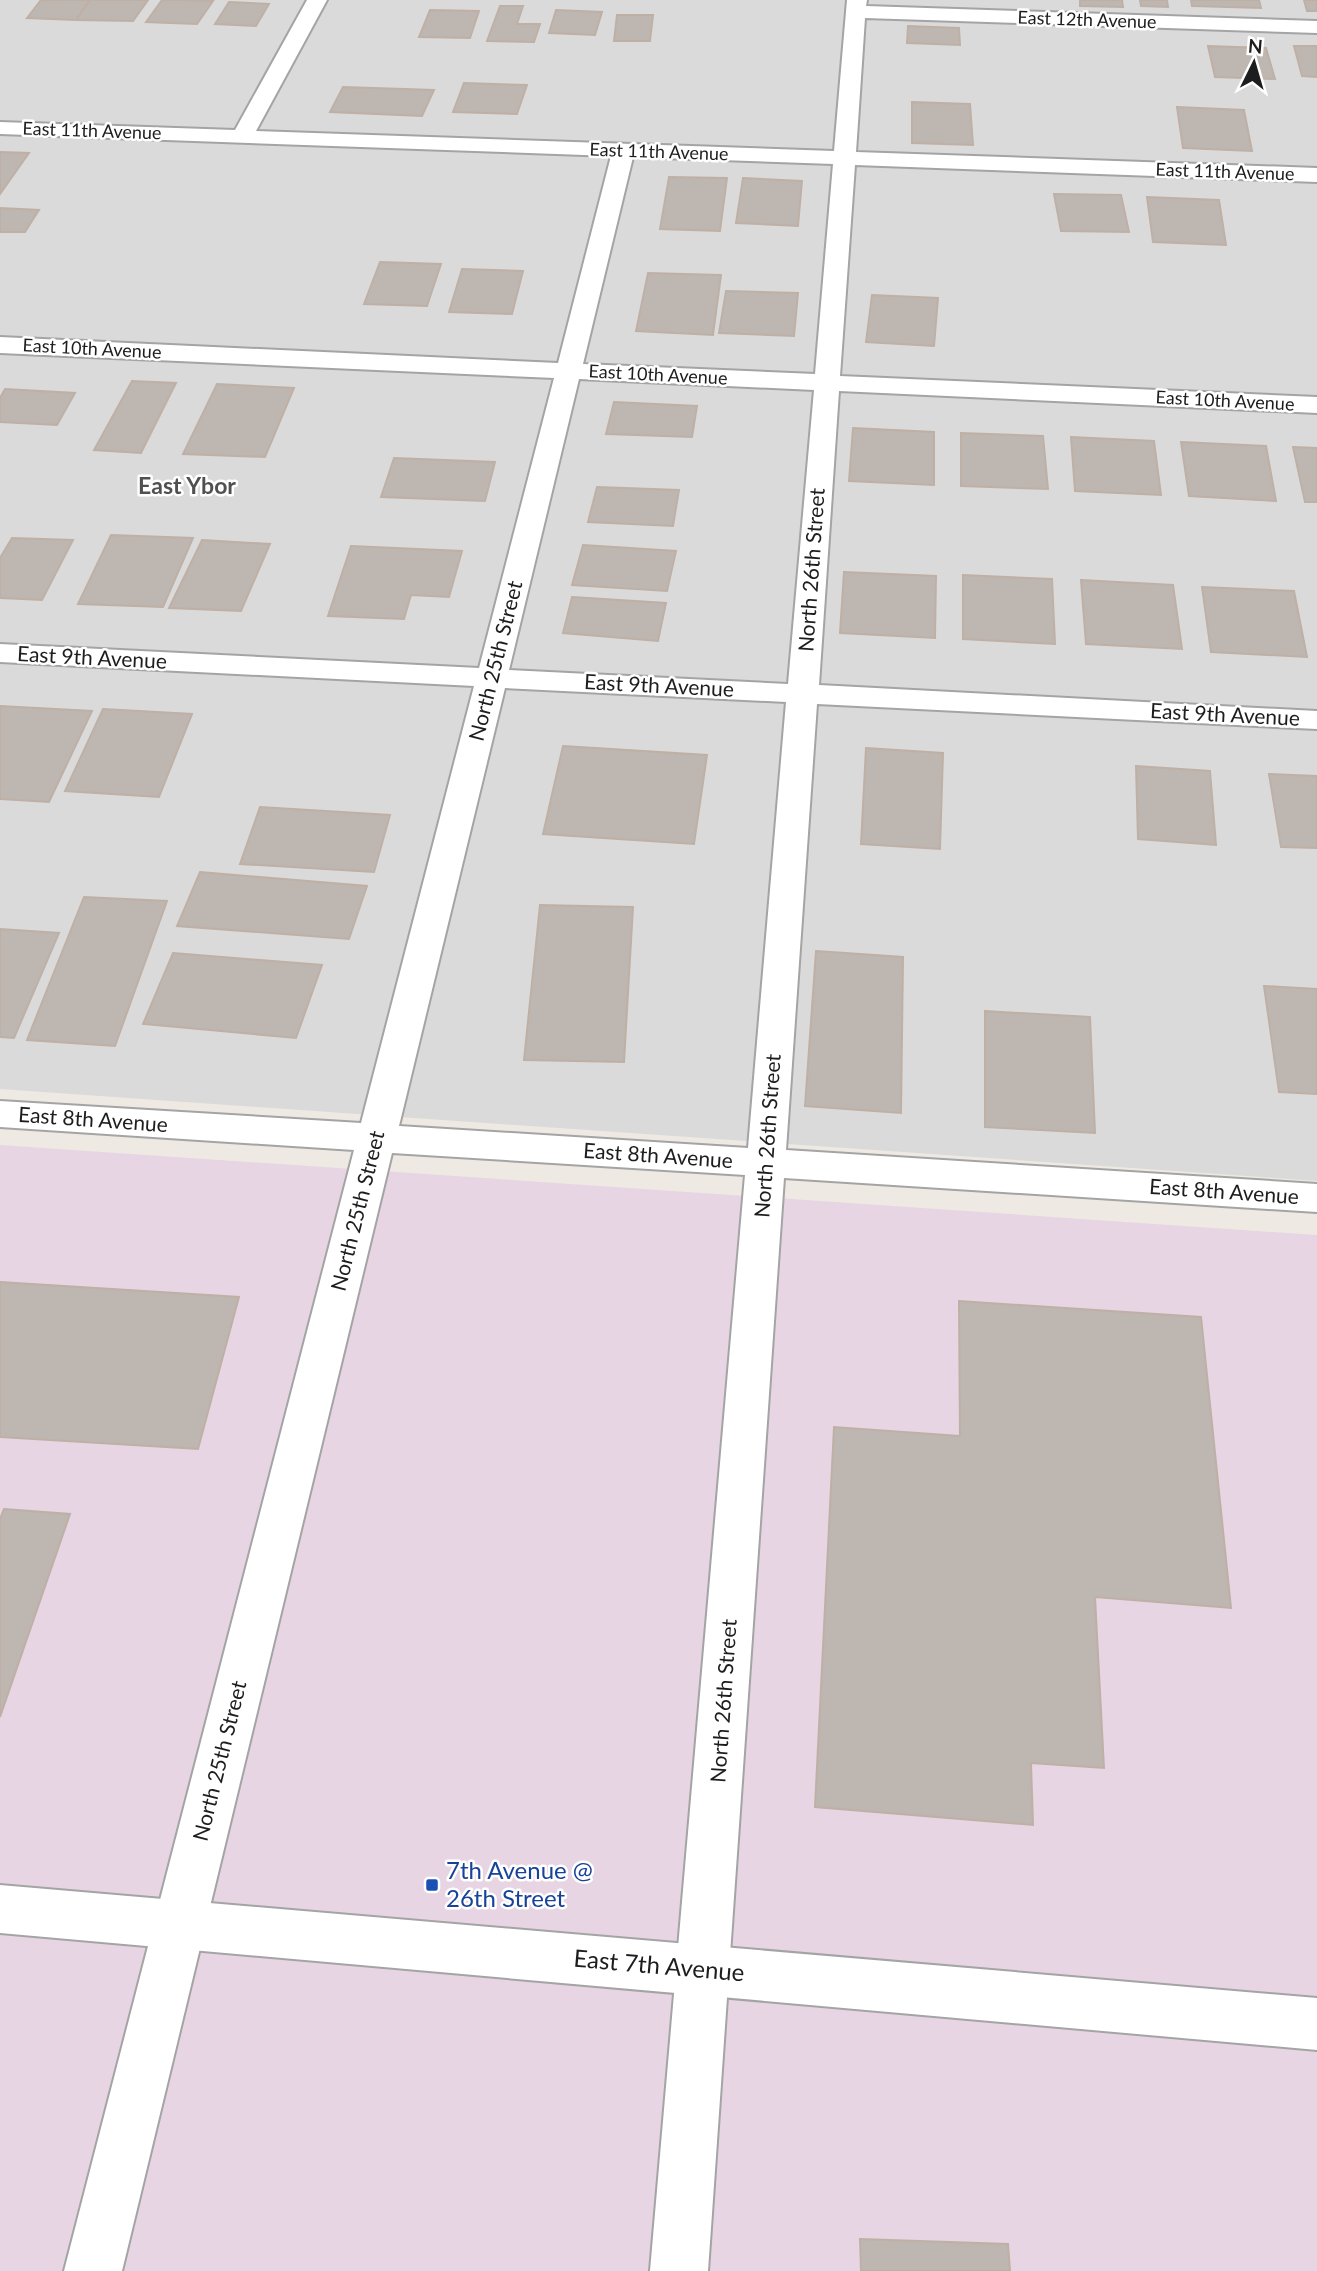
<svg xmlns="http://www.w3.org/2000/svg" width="1317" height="2271" font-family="Lato,sans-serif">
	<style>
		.residential { fill: #dbdada }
		.industrial { fill: #e7d5e4 }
		.building { fill: #beb6b0; stroke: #bfb0a6; stroke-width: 2 }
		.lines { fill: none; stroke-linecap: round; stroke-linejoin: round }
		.minor-casing { stroke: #a4a4a4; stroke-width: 4 }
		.tertiary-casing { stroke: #a4a4a4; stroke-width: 4 }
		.minor { fill: #fff; fill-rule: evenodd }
		.tertiary { fill: #fff; fill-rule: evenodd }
		.transit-dot { fill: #1a4fb4; stroke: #fff; stroke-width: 2.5 }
		.labels { text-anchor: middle; stroke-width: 5; stroke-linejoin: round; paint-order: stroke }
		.far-street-label { font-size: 18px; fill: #1d1d1d; stroke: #fff }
		.street-label { font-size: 21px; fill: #1d1d1d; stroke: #fff }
		.far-district-label { font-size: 23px; font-weight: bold; fill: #505050; stroke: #fff }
		.near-transit-label { font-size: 24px; fill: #164399; stroke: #fff; text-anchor: start }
		.near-street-label { font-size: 24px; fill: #1d1d1d; stroke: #fff }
	</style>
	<rect width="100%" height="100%" fill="#eeeae3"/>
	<!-- residential -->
	<path class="residential" d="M0 0H1317V1181L0 1089Z"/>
	<!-- industrial -->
	<path class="industrial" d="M0 1145 1317 1235V2271H0Z"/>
	<!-- building -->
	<path class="building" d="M41 0H90L76 20 27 18Z
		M90 0H148L133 21 76 20Z
		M162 0H182L213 1 197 24 146 22Z
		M1080 0H1122L1123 7 1080 6Z
		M1140 0H1167L1168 7 1141 6Z
		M1191 0H1259L1261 8 1192 6Z
		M1304 0H1317V11H1307Z
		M229 2 269 4 256 26 215 24Z
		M500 6H523L517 24H540L534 42 487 41Z
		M430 10 479 11 470 38 419 37Z
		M556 10 602 12 595 35 549 33Z
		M617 15H653L650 41H614Z
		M908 26 959 28 960 45 907 43Z
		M1208 46 1266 48 1275 79 1215 77Z
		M1294 46H1317V77L1302 76Z
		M464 83 527 85 517 114 453 112Z
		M343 87 434 90 422 116 330 112Z
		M912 102 970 104 973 145 912 143Z
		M1177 107 1244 110 1252 151 1183 148Z
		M0 152 29 153 0 194Z
		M669 177 727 178 720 231 660 229Z
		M743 178 802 181 798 226 736 223Z
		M1054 194 1121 195 1129 232 1061 231Z
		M1147 197 1219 200 1226 245 1153 242Z
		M0 208 39 210 25 232H0Z
		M380 262 441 264 427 306 364 304Z
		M462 269 523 271 512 314 449 312Z
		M648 273 721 275 713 335 636 331Z
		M726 291 798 293 794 336 719 333Z
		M872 295 938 298 934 346 866 342Z
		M132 381 176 383 141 453 94 450Z
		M217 384 294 388 265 457 183 454Z
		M5 389 75 393 57 425 0 422V398Z
		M614 402 697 406 692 437 606 434Z
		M853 428 934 432V485L849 481Z
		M961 433 1043 436 1048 489 961 486Z
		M1071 437 1154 441 1161 495 1075 491Z
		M1181 442 1266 446 1276 501 1189 496Z
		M1293 447 1317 448V502H1305Z
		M394 458 495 462 485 501 381 497Z
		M597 487 679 490 673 526 588 522Z
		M111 535 193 538 163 607 78 604Z
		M12 538 73 540 42 600 0 598V558Z
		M202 540 270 544 241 611 169 608Z
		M583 545 676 551 667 591 572 585Z
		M351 546 462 551 449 597 411 595 404 619 328 616Z
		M844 572 936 576 935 638 840 633Z
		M963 575 1052 579 1055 644 963 639Z
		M1081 580 1173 585 1182 649 1086 644Z
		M1202 587 1294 591 1307 657 1211 652Z
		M572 597 666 603 658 641 563 633Z
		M0 706 92 711 49 802 0 799Z
		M103 709 192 714 159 797 65 791Z
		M563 746 707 755 694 844 543 834Z
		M866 748 943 753 940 849 861 844Z
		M1136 766 1210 771 1216 845 1138 839Z
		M1269 774 1317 776V848L1281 847Z
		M260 807 390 815 374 872 240 864Z
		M200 872 367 886 349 939 177 926Z
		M84 897 167 901 115 1046 27 1040Z
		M540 905 633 907 624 1062 524 1060Z
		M0 929 59 933 14 1038 0 1037Z
		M816 951 903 957 901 1113 805 1106Z
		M173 953 322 965 296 1038 143 1024Z
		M1264 986 1317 989V1094L1279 1092Z
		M985 1011 1090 1017 1095 1133 985 1127Z
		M0 1282 239 1297 198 1449 0 1437Z
		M959 1301 1201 1317 1231 1608 1095 1597 1104 1768 1031 1763 1033 1825 815 1807 834 1427 960 1436Z
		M4 1509 70 1514 0 1717V1519Z
		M860 2239 1008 2244 1010 2271H861Z"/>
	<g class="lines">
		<!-- minor casing -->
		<g class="minor-casing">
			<path id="minor" d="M307 0H327L256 131 834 151 847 0H867L866 6 1317 21V33L865 18 856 152 1317 168V182L855 165 840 376 1317 397V413L839 391 819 685 1317 711V729L817 704 786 1150 1317 1184V1212L784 1178 708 2271H650L745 1175 392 1153 122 2271H64L354 1150 0 1127V1101L361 1123 474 686 0 662V644L479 668 554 378 0 353V337L558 363 611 156 0 134V122L235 130ZM633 157 833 164 815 374 583 364ZM579 379 814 390 788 684 509 670ZM505 688 786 702 748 1148 399 1126Z"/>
		</g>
		<!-- tertiary casing -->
		<g class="tertiary-casing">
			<path id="tertiary" d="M0 1885 1317 1998V2050L0 1933Z"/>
		</g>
		<!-- minor -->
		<use href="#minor" class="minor"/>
		<!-- tertiary -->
		<use href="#tertiary" class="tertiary"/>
	</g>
	<!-- markers -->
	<rect class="transit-dot" x="425" y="1878" width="14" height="14" rx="3.5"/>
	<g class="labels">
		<!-- far-street labels -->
		<g class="far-street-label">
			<text transform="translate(1087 20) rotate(2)" y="6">East 12th Avenue</text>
			<text transform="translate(92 131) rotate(2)" y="6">East 11th Avenue</text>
			<text transform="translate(659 152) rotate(2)" y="6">East 11th Avenue</text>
			<text transform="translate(1225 172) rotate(2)" y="6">East 11th Avenue</text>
			<text transform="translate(92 349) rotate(3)" y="6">East 10th Avenue</text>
			<text transform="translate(658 375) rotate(3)" y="6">East 10th Avenue</text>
			<text transform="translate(1225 401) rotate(3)" y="6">East 10th Avenue</text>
		</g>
		<!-- street labels -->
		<g class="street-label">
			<text transform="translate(812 570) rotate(-86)" y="7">North 26th Street</text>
			<text transform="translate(92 658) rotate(3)" y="7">East 9th Avenue</text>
			<text transform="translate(496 661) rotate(-76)" y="7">North 25th Street</text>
			<text transform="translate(659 686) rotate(3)" y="7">East 9th Avenue</text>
			<text transform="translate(1225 715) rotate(3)" y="7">East 9th Avenue</text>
			<text transform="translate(93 1120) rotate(4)" y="7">East 8th Avenue</text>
			<text transform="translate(768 1136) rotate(-86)" y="7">North 26th Street</text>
			<text transform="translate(658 1156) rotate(4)" y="7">East 8th Avenue</text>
			<text transform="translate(1224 1192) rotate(4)" y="7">East 8th Avenue</text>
			<text transform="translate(358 1211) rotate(-76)" y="7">North 25th Street</text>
			<text transform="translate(724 1701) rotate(-86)" y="7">North 26th Street</text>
			<text transform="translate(220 1761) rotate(-76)" y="7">North 25th Street</text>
		</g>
		<!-- far-district labels -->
		<g class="far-district-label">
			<text x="187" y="494">East Ybor</text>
		</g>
		<!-- near-transit labels -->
		<g class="near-transit-label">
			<text x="446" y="1879">7th Avenue @<tspan x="446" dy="28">26th Street</tspan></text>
		</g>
		<!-- near-street labels -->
		<g class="near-street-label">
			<text transform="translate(659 1966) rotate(5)" y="8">East 7th Avenue</text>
		</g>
	</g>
	<!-- north arrow -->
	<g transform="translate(1254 63) rotate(5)" stroke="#ffffff" stroke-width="5" paint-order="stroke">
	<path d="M0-5L12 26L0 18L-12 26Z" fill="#1d1d1d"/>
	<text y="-10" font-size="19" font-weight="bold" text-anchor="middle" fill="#1d1d1d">N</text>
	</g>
</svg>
